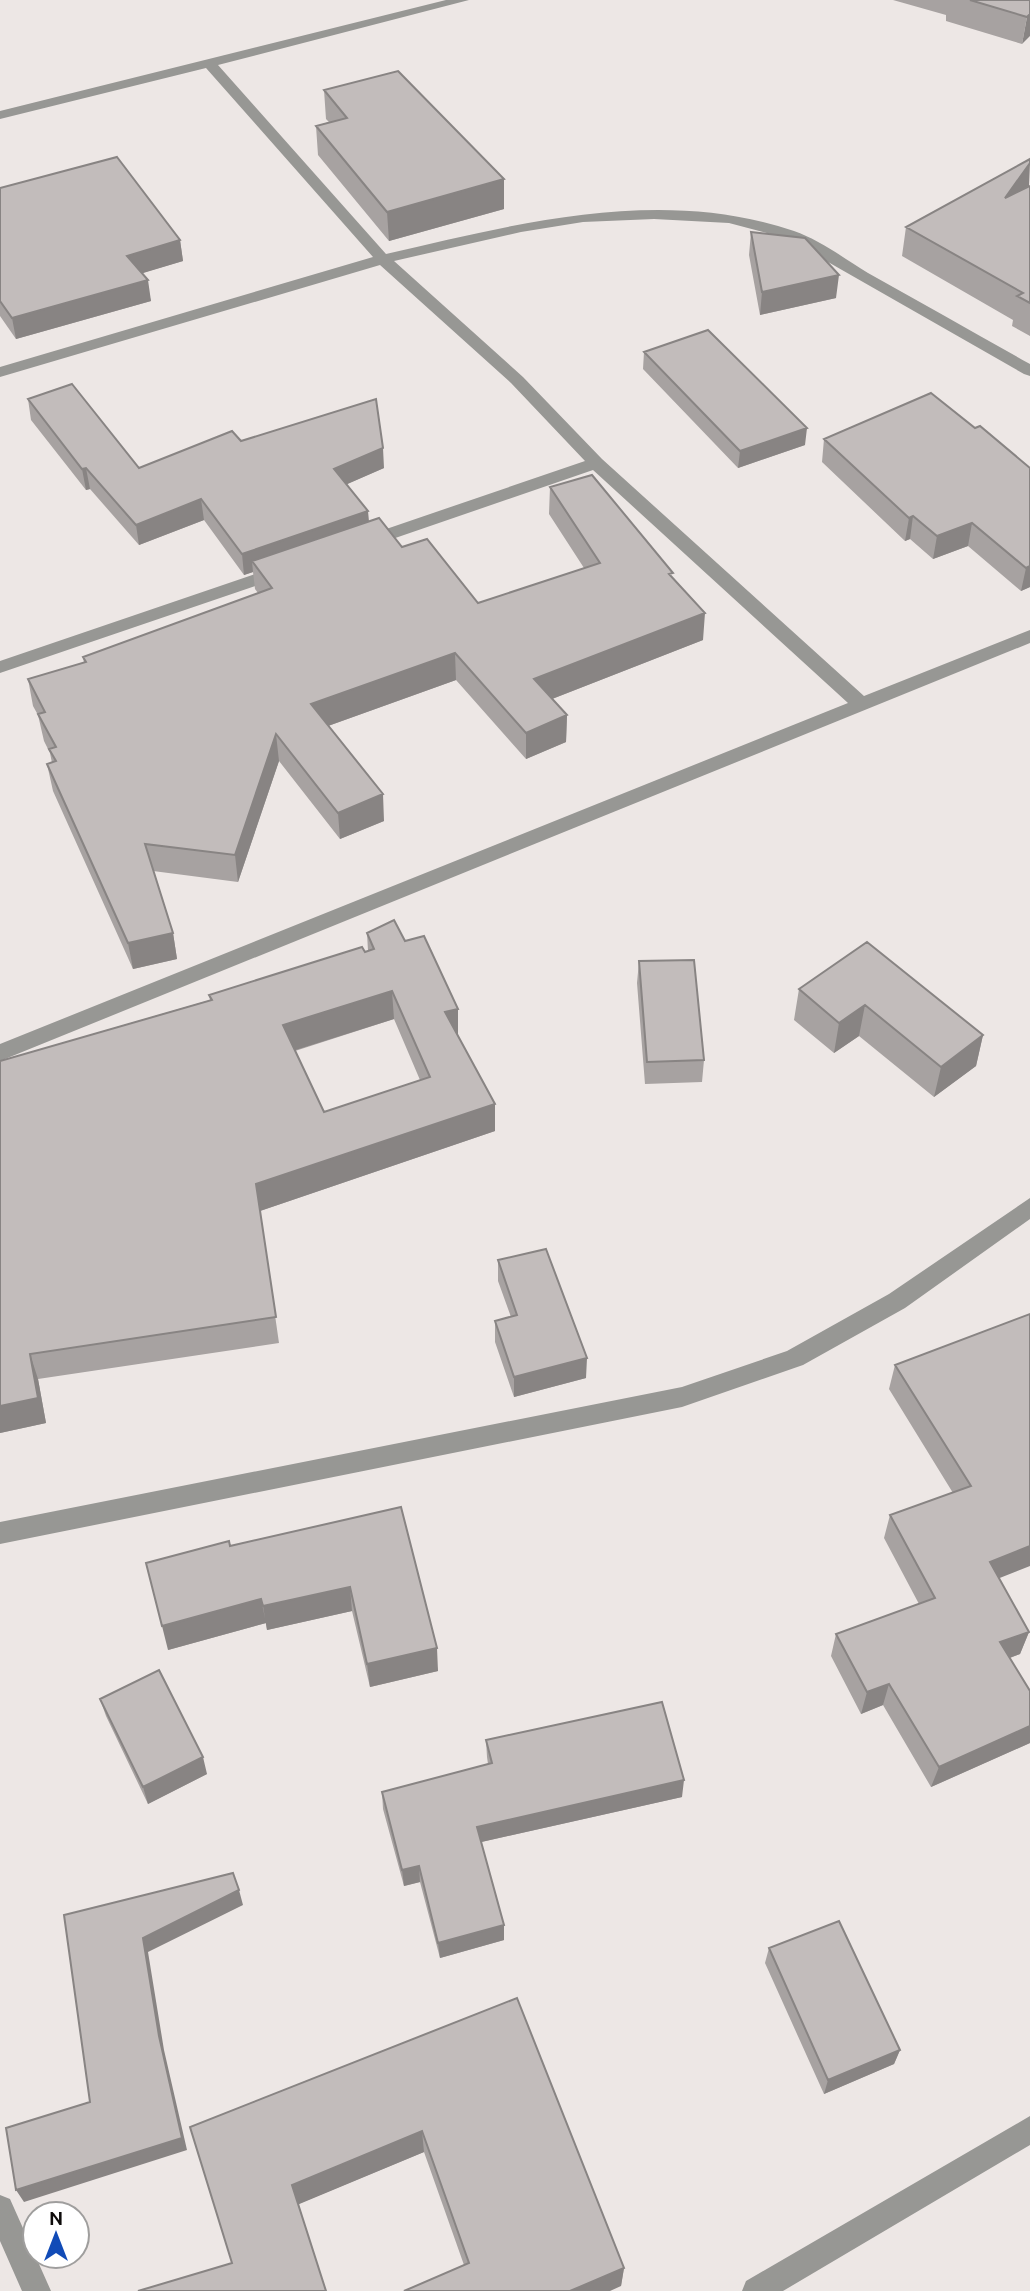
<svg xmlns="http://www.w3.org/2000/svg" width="1030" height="2291" font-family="Ubuntu,sans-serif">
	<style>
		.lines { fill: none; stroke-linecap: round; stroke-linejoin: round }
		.minor { fill: #979794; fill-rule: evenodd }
		.wall { fill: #a7a2a1; fill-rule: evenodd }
		.shaded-wall { fill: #888483 }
		.building { fill: #c2bcbb; stroke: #888483; stroke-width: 2; fill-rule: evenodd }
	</style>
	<rect width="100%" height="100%" fill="#ede7e5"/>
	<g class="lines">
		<!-- minor -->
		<path class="minor" d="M446 0H469L218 65 386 254C519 223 661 186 794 231 820 240 845 259 868 273 922 303 976 334 1030 364V376L1024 374 786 238 729 223 654 219 583 222 521 232 394 261 523 377 602 459 864 696 1030 630V643L0 1061V1044L848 703 593 470 372 546H360L357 542 360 538 585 461 511 383 380 265 0 377V367L373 257 206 68 0 119V111Z
			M279 566 288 572 285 576 0 673V661Z
			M1030 1198V1219L905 1308 803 1365 682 1407 0 1544V1522L682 1387 787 1351 889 1294Z
			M1030 2116V2145L783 2291H742L746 2281Z
			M0 2195 10 2199 51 2291H22L0 2241Z"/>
	</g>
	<!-- wall -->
	<path class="wall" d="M893 0H1030L1022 44 946 21V15Z
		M324 90 504 179V209L389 241 318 155 316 126 329 122 326 119Z
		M1030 186V336L1012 326 1013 320 902 256 906 227Z
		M0 188 180 240 183 261 142 273 151 301 16 339 0 316Z
		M751 232 836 298 760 315 749 255Z
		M644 352 805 445 738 468 643 369Z
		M28 399 139 468 241 441 384 468 347 484 369 522 478 603 584 568 549 514 550 487 673 578 703 640 552 699 567 715 566 742 526 759 456 680 328 726 384 821 340 839 279 761 238 882 153 871 173 933 177 959 133 969 53 791 47 764 52 763 50 753 44 741 38 715 33 706 28 679 84 663 83 657 258 593 255 589 253 572 244 575 204 520 139 545 90 489 86 490 31 420Z
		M975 428 1030 468V587L1021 591 968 546 933 559 910 539 905 541 822 462 824 439Z
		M367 933 458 1037 495 1131 260 1211 279 1343 38 1379 46 1423 0 1433V1061L210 1000 209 995 368 951ZM394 1019 420 1080 324 1112 295 1051Z
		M867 942 983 1035 976 1066 934 1097 859 1036 834 1053 794 1020 799 989Z
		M639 961 704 1060 702 1082 645 1084 637 983Z
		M498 1260 586 1378 514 1397 495 1342V1321L511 1317 498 1281Z
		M1030 1314 999 1578 1029 1632 1020 1654 1010 1658 1030 1691V1743L931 1787 883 1705 861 1714 831 1656 836 1634 919 1604 884 1538 890 1515 953 1493 889 1389 895 1365Z
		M401 1507 438 1671 370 1687 352 1611 267 1630 266 1623 168 1650 230 1546Z
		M100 1699 207 1774 148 1804 106 1716Z
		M486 1740 682 1797 481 1842 504 1925V1940L440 1958 420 1882 404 1886 383 1809 382 1792 488 1764 487 1757Z
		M769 1948 900 2050 894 2064 824 2094 765 1963Z
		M517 1998 624 2268 621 2286 464 2265 424 2152 298 2204 232 2263Z"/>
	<!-- shaded-wall -->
	<path class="shaded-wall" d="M1030 14V36L1022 44 1027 17Z
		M1030 163 1029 186 1005 198Z
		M504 179V209L389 241 387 212Z
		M180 240 183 261 130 277 127 256Z
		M839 275 836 298 760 315 762 292Z
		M148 280 151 301 16 339 12 318Z
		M807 428 805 445 738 468 740 451Z
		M383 448 384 468 336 489 334 469Z
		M86 468 90 489 86 490 82 469Z
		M201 499 204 520 139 545 136 525Z
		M368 511 370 532 252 561 253 572 244 575 242 554Z
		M913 516 910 539 905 541 909 518Z
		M972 523 968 546 933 559 937 536Z
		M1030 566V587L1021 591 1026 568Z
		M705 613 703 640 534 706V679Z
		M455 653 456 680 314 731 311 704Z
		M567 715 566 742 526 759V733Z
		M276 734 279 761 238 882 235 855Z
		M383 794 384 821 340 839 338 813Z
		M173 933 177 959 133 969 128 943Z
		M392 991 394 1019 286 1053 283 1025Z
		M865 1005 859 1036 834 1053 839 1023Z
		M458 1009V1037L445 1012Z
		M983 1035 976 1066 934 1097 941 1067Z
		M495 1104V1131L260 1211 256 1184Z
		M30 1354 38 1379 46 1423 0 1433V1406Z
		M587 1358 586 1378 514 1397V1377Z
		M1030 1546V1566L982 1585 990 1562Z
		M350 1587 352 1611 267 1630 263 1606Z
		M261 1599 266 1623 168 1650 162 1626Z
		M1029 1632 1020 1654 992 1664 1000 1642Z
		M437 1648 438 1671 370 1687 367 1664Z
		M889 1684 883 1705 861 1714 867 1692Z
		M1030 1726V1743L931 1787 939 1767Z
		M203 1757 207 1774 148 1804 143 1787Z
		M684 1780 682 1797 477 1843V1827Z
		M419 1866 420 1882 404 1886 402 1870Z
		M239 1890 243 1905 148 1952 164 2050 187 2150 24 2202 16 2190 159 2036 143 1938Z
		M504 1925V1940L440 1958 438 1943Z
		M900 2050 894 2064 824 2094 828 2080Z
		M422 2131 424 2152 297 2205 292 2185Z
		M624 2268 621 2286 610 2291H570Z"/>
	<!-- building -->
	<path class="building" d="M970 0H1030V14L1027 17Z
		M398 71 504 179 387 212 316 126 347 118 324 90Z
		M117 157 180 240 127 256 148 280 12 318 0 301V188Z
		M1030 159V163L1005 198 1030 186V303L1017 296 1023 293 906 227Z
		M751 232 805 238 839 275 762 292Z
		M708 330 807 428 740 451 644 352Z
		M72 384 139 468 232 431 241 441 376 399 383 448 334 469 368 511 242 554 201 499 136 525 86 468 82 469 28 399Z
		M931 393 975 428 980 426 1030 468V566L1026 568 972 523 937 536 913 516 909 518 824 439Z
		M592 475 673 573 669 574 705 613 534 679 567 715 526 733 455 653 311 704 383 794 338 813 276 734 235 855 145 844 173 933 128 943 47 764 56 761 49 749 56 747 38 714 45 712 28 679 86 662 83 657 272 588 252 561 379 518 402 547 427 539 478 603 600 563 550 487Z
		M394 920 405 941 424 936 458 1009 445 1012 495 1104 256 1184 276 1317 30 1354 38 1398 0 1406V1061L212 1000 209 995 362 947 365 952 374 949 367 933ZM392 991 430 1077 324 1112 283 1025Z
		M867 942 983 1035 941 1067 865 1005 839 1023 799 989Z
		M694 960 704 1060 647 1062 639 961Z
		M546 1249 587 1358 514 1377 495 1321 517 1315 498 1260Z
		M1030 1314V1546L990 1562 1029 1632 1000 1642 1030 1691V1726L939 1767 889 1684 867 1692 836 1634 935 1598 890 1515 971 1486 895 1365Z
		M401 1507 437 1648 367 1664 350 1587 263 1606 261 1599 162 1626 146 1563 229 1541 230 1546Z
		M159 1670 203 1757 143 1787 100 1699Z
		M662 1702 684 1780 477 1827 504 1925 438 1943 419 1866 402 1870 382 1792 492 1763 486 1740Z
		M233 1873 239 1890 143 1938 159 2036 182 2138 16 2190 6 2128 90 2102 64 1915Z
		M839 1921 900 2050 828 2080 769 1948Z
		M517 1998 624 2268 570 2291H404L469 2263 422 2131 292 2185 326 2291H138L232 2263 190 2127Z"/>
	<!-- north arrow -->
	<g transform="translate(56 2235)"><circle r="33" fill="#ffffff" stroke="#9f9e9d" stroke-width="2"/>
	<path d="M0-5L12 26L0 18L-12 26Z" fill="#114bb7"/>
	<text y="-10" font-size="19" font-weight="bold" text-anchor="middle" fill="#0e0c0b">N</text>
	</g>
</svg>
